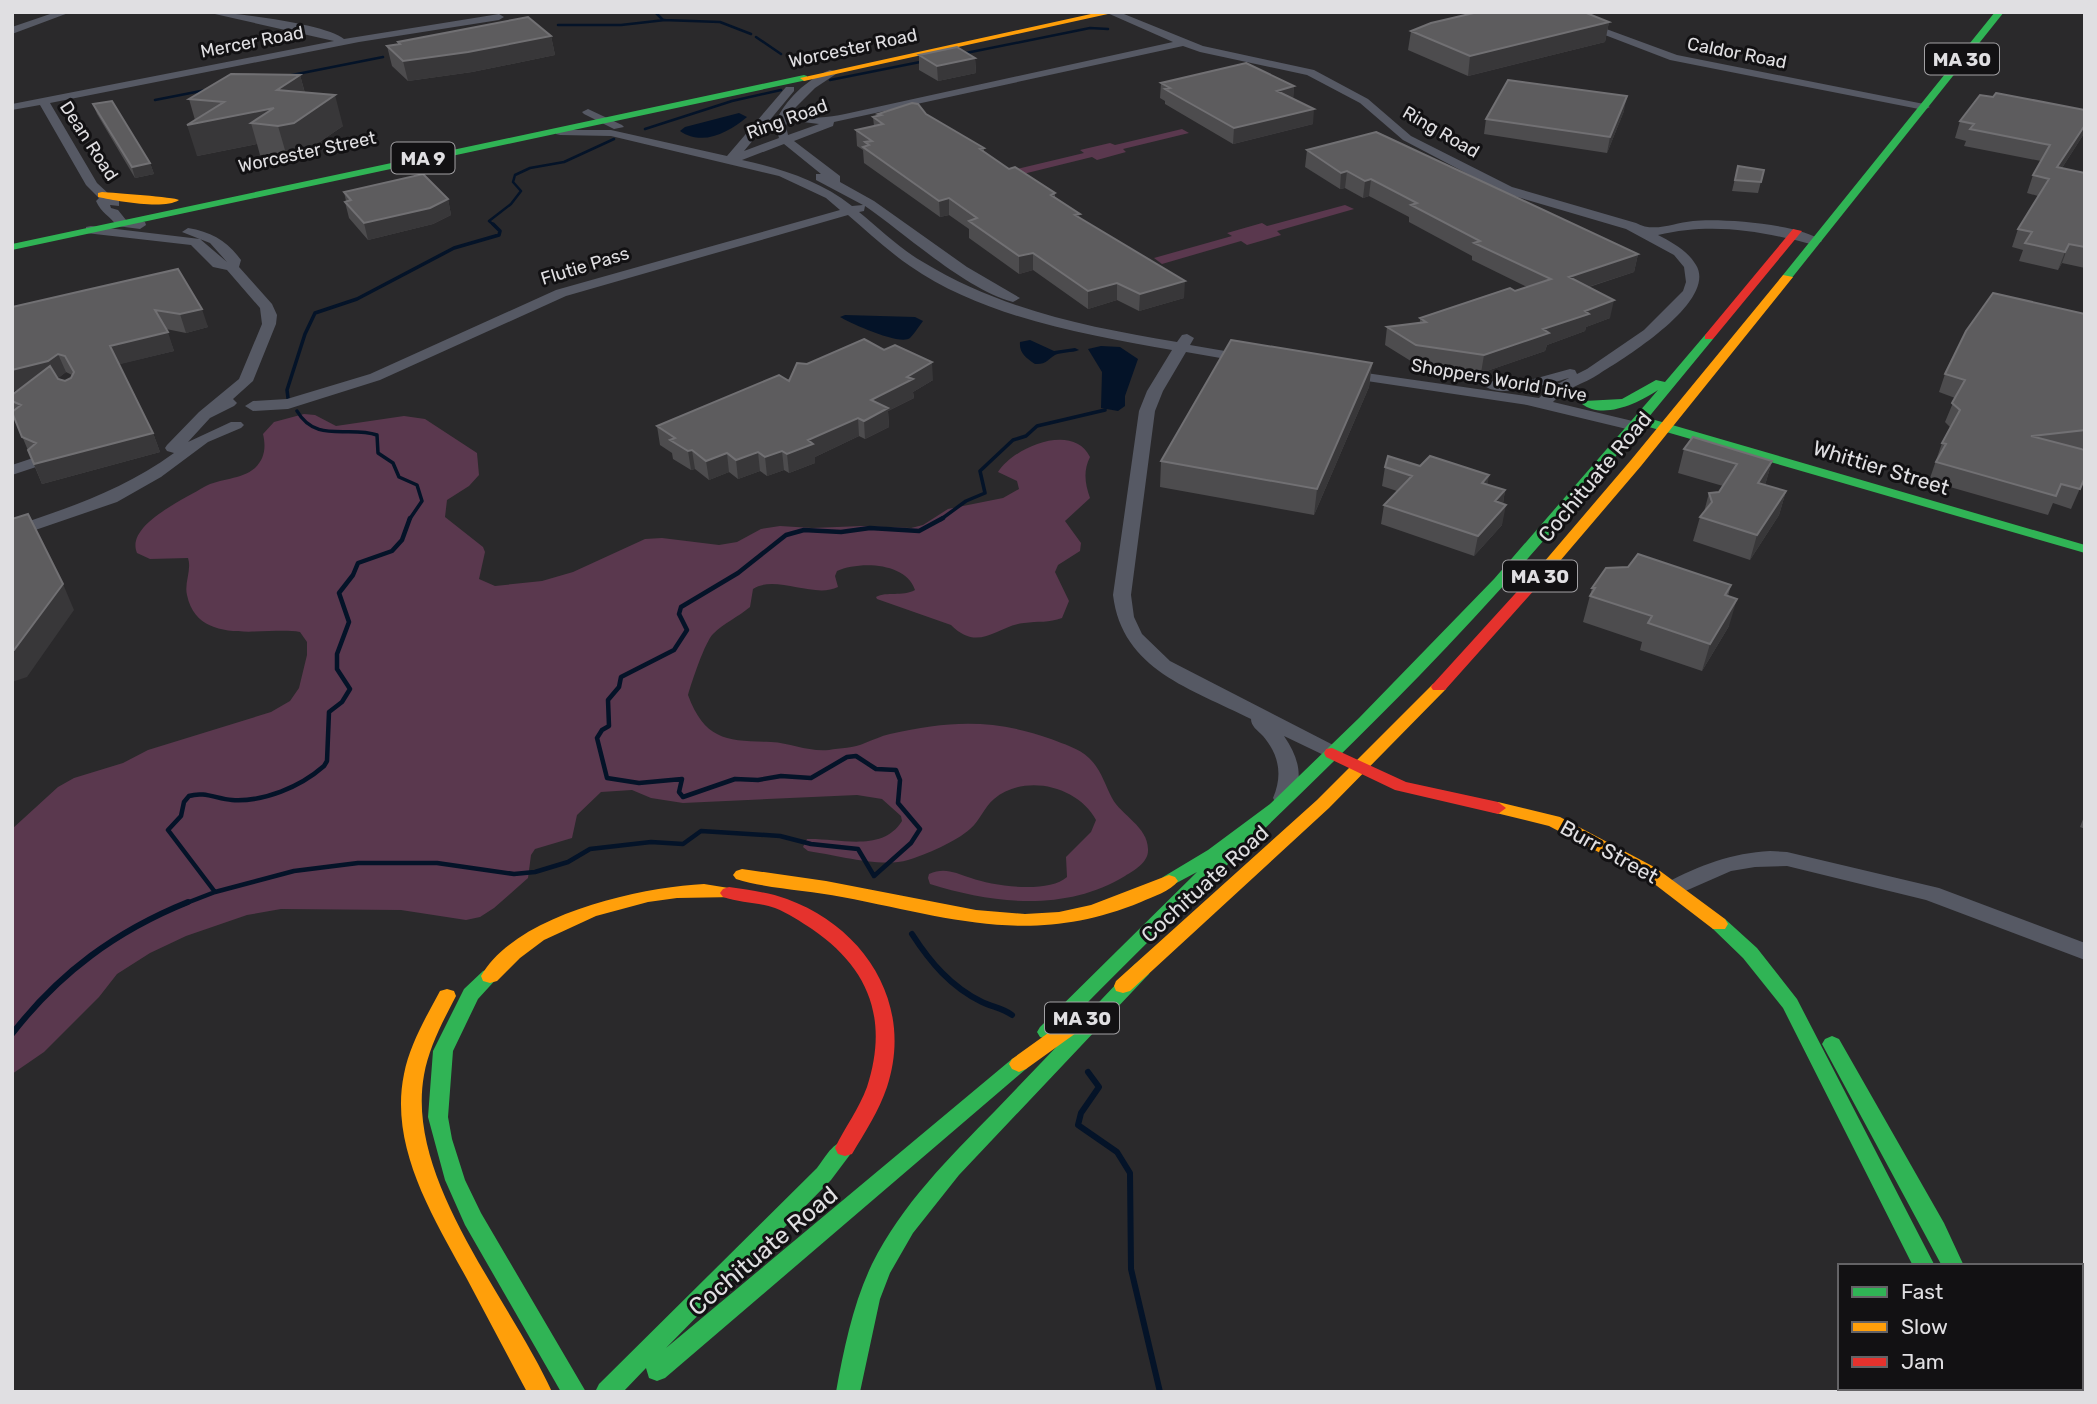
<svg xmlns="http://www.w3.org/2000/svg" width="2097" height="1404" font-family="Rubik,sans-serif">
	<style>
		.green { fill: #5a384e }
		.water { fill: #041328 }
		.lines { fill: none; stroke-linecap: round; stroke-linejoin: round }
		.stream-far3 { stroke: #041328; stroke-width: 2.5 }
		.stream-far2 { stroke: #041328; stroke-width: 3.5 }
		.stream-far1 { stroke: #041328; stroke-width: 4.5 }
		.stream { stroke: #041328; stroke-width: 6 }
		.street { fill: #565964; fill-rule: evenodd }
		.fast { fill: #30b455; fill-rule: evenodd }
		.slow { fill: #ff9f0a; fill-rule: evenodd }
		.jam { fill: #e5322d; fill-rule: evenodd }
		.wall { fill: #4d4c4e; fill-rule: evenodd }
		.shaded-wall { fill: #383739 }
		.building { fill: #5d5c5e; stroke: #717073; stroke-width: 2 }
		.labels { text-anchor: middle; stroke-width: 6; stroke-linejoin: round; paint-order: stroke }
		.far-street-label { font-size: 18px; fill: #e0dfe2; stroke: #121113 }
		.shield { fill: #121113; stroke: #a2a1a4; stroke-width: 2 }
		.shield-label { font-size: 19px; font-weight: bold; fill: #e0dfe2 }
		.street-label { font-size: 21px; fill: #e0dfe2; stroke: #121113 }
		.near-street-label { font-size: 24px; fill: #e0dfe2; stroke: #121113 }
	</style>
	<rect width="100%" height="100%" fill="#2a292b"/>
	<!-- green -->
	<path class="green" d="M1182 129 1189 133 1123 149 1126 152 1097 160 1092 157 1023 174 1017 169 1084 153 1080 150 1110 143 1115 145Z
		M1345 205 1354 209 1277 231 1281 235 1247 245 1241 241 1162 264 1154 258 1232 236 1227 233 1262 223 1267 226Z
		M304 414 315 415 336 426 404 416 425 419 477 453 479 475 469 486 447 500 445 517 483 547 485 552 479 579 495 586 542 581 573 572 645 539 662 538 719 545 737 542 761 529 780 526 812 528 862 526 911 528 923 525 948 509 1003 498 1019 489 1017 481 998 472C1014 447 1073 422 1090 457 1083 471 1085 484 1090 498L1065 521 1081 543 1080 551 1058 565 1055 572 1069 601 1062 618C1049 623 1038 621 1024 623 996 626 979 653 951 625L877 599 876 597C887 591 902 597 915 590 906 562 859 561 837 571L835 576 838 587C814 599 775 574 753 589L750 607C738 617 724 623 713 634 705 642 692 681 688 695 705 741 728 741 771 742 791 743 808 752 829 750 840 748 854 748 865 743 873 740 881 736 890 734 949 721 992 718 1051 739 1063 744 1079 748 1089 758 1101 769 1105 785 1112 798 1121 815 1148 827 1148 849 1149 862 1135 870 1125 876 1066 912 994 904 930 884L928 878 929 874C945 867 955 873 971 878 993 886 1048 894 1067 877L1066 857 1091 832 1096 820C1078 786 1025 773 994 799 984 807 980 821 970 829 957 841 925 855 908 860 881 868 836 855 808 851L803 847 807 839C839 838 882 853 902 821L901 816 882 799 857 795 683 803 651 798 632 790 601 792 577 815 572 838 535 849 531 855 528 878 494 908 480 917 466 920 401 910 281 909 247 915 186 936 150 953 117 974 99 997 44 1052 12 1074V829L58 787 74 778 123 763 148 750 271 712 290 701 299 688 307 655V642L300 632C265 626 198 648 187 595 184 583 192 570 188 558L150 559 137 553C125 525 185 499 204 487 220 478 241 480 255 468 265 458 266 447 263 434L274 422Z"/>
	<!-- water -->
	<path class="water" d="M739 113 747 117C729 132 703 147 680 131L685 127Z
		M845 315 915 317 923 321C920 325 914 334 910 338 900 346 850 323 840 317Z
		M1030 340 1054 351 1075 348 1079 350C1072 353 1061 352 1055 355 1048 359 1046 365 1035 364 1026 358 1019 353 1020 342Z
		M1101 346 1120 347 1138 359 1125 396V406L1118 411 1101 408 1102 372 1088 349Z"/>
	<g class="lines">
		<!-- stream-far3 -->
		<path class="stream-far3" d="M655 12 663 20 720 22 751 34
			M558 25H621L665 20
			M756 37 781 54
			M961 54 1090 28 1108 29
			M287 76 383 57
			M830 80 925 61
			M155 100 206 90
			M645 129 732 101 781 90
			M495 226 489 221 511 204 521 191 513 182 515 175 530 168 564 162 614 139"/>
		<!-- stream-far2 -->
		<path class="stream-far2" d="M288 398 287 390 305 334 315 313 357 299 454 248 499 235 500 231 493 224
			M297 411C316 444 349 425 377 435L378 453 393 463 399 477 417 485 422 501 409 520
			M940 520 966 501 985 493 980 471 1013 440 1026 436 1037 426 1105 410"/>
		<!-- stream-far1 -->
		<path class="stream-far1" d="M410 518 402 540 392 551 358 563 353 575 339 593 349 622 337 654V669L350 689 342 702 329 712 327 761 324 766C300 787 264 802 232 800 217 799 204 791 189 796L184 802 181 816 168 830 215 892 294 871 358 863H437L514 874 535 872 568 862 590 849 651 842 683 844 701 831 780 836 811 844 858 849 874 876 911 843 920 829 898 803 900 780 896 770 876 769 856 756 847 757 811 778 781 776 758 780 735 779 683 797 679 792 682 779 639 783 607 778 597 738 602 730 609 726 608 700 619 687 621 677 674 650 687 630 679 614 681 607 738 573 786 535 804 530 841 532 870 528 919 531 943 518
			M184 904 215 892"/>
		<!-- stream -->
		<path class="stream" d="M912 934C930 962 951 987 982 1002 992 1007 1003 1008 1012 1015
			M12 1034C59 973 116 931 188 902
			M1088 1072 1099 1087 1081 1113 1078 1125 1117 1152 1130 1173 1131 1269 1160 1392"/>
		<!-- street -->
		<path class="street" d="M56 12H71L12 34V27Z
			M206 12C232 12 327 24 344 39L499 14 504 17 499 20 359 42 50 103 97 183 110 195 119 199V206L110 205 111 208 118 210 126 220 145 222 146 225 140 229 117 226C110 216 101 213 96 201L99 198 86 185 40 105 12 110V104L334 41Z
			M1105 12H1119L1203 46 1314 70 1368 99 1411 136 1512 187 1636 223C1654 233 1673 223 1693 221 1721 218 1801 224 1822 241L1815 245C1761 231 1713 222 1658 235 1673 243 1687 250 1696 265 1718 301 1625 358 1599 374 1584 384 1565 388 1553 402L1641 423 1643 426 1635 431 1527 405 1340 377 1338 374 1340 371 1345 370 1539 398 1548 389 1569 378C1551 383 1500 399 1485 386L1493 381 1530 380 1570 369 1575 370 1577 374 1587 369 1644 330 1683 291 1686 282 1684 267 1674 255 1626 229 1504 193 1403 140 1360 103 1307 75 1200 52 1183 46 834 122 833 126 794 141 840 176V182L874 201 967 267 1020 298 1013 302C965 289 907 235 865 206L864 211 859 212C880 229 900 249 923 262 1002 310 1087 327 1177 342L1182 335 1187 334 1194 338 1190 345 1254 356 1256 359 1254 362 1249 363 1186 352 1163 391 1155 411 1131 595 1134 617 1142 634 1170 661 1339 748 1342 753 1339 758 1332 759 1284 736C1299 758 1305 779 1290 803H1276L1273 798C1283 775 1279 755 1263 736 1257 730 1251 726 1251 719 1192 689 1122 670 1113 595L1139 411 1147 391 1172 350C1086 335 983 317 910 266 888 251 868 232 848 215L566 296 380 380 288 409 253 411 245 406 253 401 287 399 370 374 556 290 840 210 826 198 779 176 611 136 560 135 556 134V130H611L727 156 786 87H794V91L744 151 779 138 775 123C785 100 807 79 830 70L839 72 815 88 795 108C808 122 828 117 845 114L1173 42ZM789 116 803 122 819 124 788 135 786 126ZM784 144 821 174H816V180L863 205 852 206C819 180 782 169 742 160Z
			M1545 12H1560L1677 55 1924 104 1930 107 1924 110 1670 60Z
			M588 109 622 125 624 127 614 129 584 114 582 112Z
			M91 226 200 239 227 262 210 243 182 232 188 228C212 232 227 241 241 260L239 267 272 304 277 315 276 324 253 381 233 399 237 403 234 406 210 418 188 442 231 422H241L244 425 241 428 208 442 161 477 117 502 12 538V527C71 507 123 490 174 453L167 451 165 448 167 445 199 412 239 379 262 324 260 308 227 270 213 267 191 245 86 233V227Z
			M33 458 41 463 39 466 12 475V465Z
			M1770 851 1787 852 1939 888 2085 943V960L1926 900 1787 866 1755 867 1731 871 1674 896 1666 893 1663 888 1666 883C1700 865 1732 853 1770 851Z"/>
		<!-- fast -->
		<path class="fast" d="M1995 12H2004L1791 279H1783V275Z
			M804 75 807 76V80L12 250V244Z
			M1709 333 1713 335V339L1648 418 2085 545V553L1642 425C1571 510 1498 595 1420 675 1300 798 1173 913 1054 1037L1047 1039 1040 1037 1037 1032 1040 1027 1197 872 1169 887 1163 885 1160 881 1163 877 1208 850 1270 804 1359 718 1494 579 1658 390C1639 403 1603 420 1582 404L1584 401 1622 399 1656 380 1665 382 1705 335Z
			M1719 917 1725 919 1757 948 1797 999 1935 1266H1913L1783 1008 1743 958 1713 929 1710 924 1713 919Z
			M1142 962 1149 964 1151 969 1149 974 959 1175 913 1233 890 1273 880 1299 860 1392H836C844 1348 853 1304 872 1264 902 1204 949 1158 995 1111 1042 1062 1089 1013 1135 964Z
			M490 969 497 971 499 976 478 999 453 1051 448 1117 452 1139 465 1180 481 1213 586 1392H561L465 1225 445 1180 428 1117 433 1051 464 989 483 971Z
			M1832 1036 1839 1039 1944 1223 1964 1266H1942L1822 1044 1825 1039Z
			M1019 1056 1026 1059 1029 1064 1026 1069 665 1378 657 1381 649 1378 646 1368 623 1392H595L599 1384 817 1168C826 1156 836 1136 852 1142L855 1148 831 1180 666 1348 1012 1059Z
			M1973 1388H1997L1999 1392H1975Z"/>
		<!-- slow -->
		<path class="slow" d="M1100 12H1117L804 81 800 78Z
			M102 192C114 193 175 197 179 200 164 210 117 201 98 197V193Z
			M1783 275 1793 277 1641 466 1554 568H1544L1542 565 1544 562 1631 460Z
			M1439 682 1445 684 1447 687 1445 690 1329 808 1130 991 1123 993 1116 991 1114 986 1116 981 1317 800 1433 684Z
			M1498 802 1560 817 1656 868 1725 919 1728 924 1725 929H1713L1644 876 1549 826 1492 812 1490 808Z
			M742 869 826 881 976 910 1025 914 1059 912 1091 905 1169 875 1175 877 1178 881C1171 891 1152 897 1141 902 1031 947 952 918 842 897 808 890 767 889 736 879L733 875 736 871Z
			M704 884 735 889 738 893 735 897 677 898 648 902 596 916 544 940 520 958 497 981 490 983 483 981 481 976C515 915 640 887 704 884Z
			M447 989 454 991 456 996C443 1021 429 1047 424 1075 405 1180 510 1299 552 1392H527C507 1354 487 1317 467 1279 433 1217 389 1147 404 1074 410 1044 426 1017 440 991Z
			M1076 1016 1083 1018 1086 1023 1083 1028 1026 1069 1019 1072 1012 1069 1009 1064 1012 1059 1069 1018Z"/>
		<!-- jam -->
		<path class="jam" d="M1793 229 1802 231 1713 339H1705V335Z
			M1549 561 1554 562 1556 565 1554 568 1445 690H1433L1431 687 1433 684 1544 562Z
			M1332 748 1406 782 1498 802 1506 808 1498 814 1395 790 1326 757 1324 753 1326 749Z
			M729 887C748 890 768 892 787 899 866 928 914 1005 887 1087 879 1111 865 1132 852 1154L845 1156 838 1154 835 1148C845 1127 859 1109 867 1087 889 1019 869 968 812 929 801 922 788 913 775 908 758 902 740 903 723 897L720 893 723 889Z"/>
	</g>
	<!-- wall -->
	<path class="wall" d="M1609 22 1605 42 1468 76 1408 50 1411 31Z
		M551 36 555 55 472 72 408 81 392 66 387 46 398 44V42Z
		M919 55 975 58 976 73 938 81 919 70Z
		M300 75 305 93 343 126 302 154 287 157 260 155 257 144 197 156 195 120 189 99Z
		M1161 83 1294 86 1293 99 1313 124 1233 144 1165 104V101L1160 98Z
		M1993 97 2085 110V132L2062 168 2085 173V268L2062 263 2058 270 2019 261 2023 250 2012 247 2018 229 2038 196 2027 193 2033 175 2041 161 1964 146 1966 141 1955 138 1960 121Z
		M93 104 150 163 154 174 135 178 97 114Z
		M1624 111 1607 153 1484 134 1486 119Z
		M878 114H926L984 148V152L1009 169 1055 193V197L1080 218 1184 298 1139 311 1117 300 1088 309 1033 270 1019 274 969 238V229L949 215 940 217 864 163 863 150 857 146 856 130 874 126 873 117 878 116Z
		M1307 150 1638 254 1634 272 1589 287 1610 318 1586 327 1585 331 1547 345 1545 351 1481 373 1414 363 1385 345 1387 327 1420 323V318L1527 287 1472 260V256L1409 222V217L1369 196 1363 198 1345 188 1340 189 1305 167Z
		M1738 166 1764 170 1758 193 1732 191Z
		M344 192 448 199 451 215 433 224 368 240 349 218 345 202 346 201Z
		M178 269 208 327 186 333 166 329 174 351 119 364 153 433 160 452 42 484 12 412V395L20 389 12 391V307ZM66 372 72 375 71 378 65 381 58 378Z
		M2085 314V448L2079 449 2085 477 2071 509 2053 503 2048 515 1929 481 1942 443 1950 427 1945 422 1955 398 1939 392 1945 374Z
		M1372 363 1369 387 1314 515 1160 487 1161 461Z
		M933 380 913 392 914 398 888 411 889 427 865 439 859 436 815 457V463L789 473 784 470 767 476 760 471 738 479 729 472 709 480 695 469 691 470 673 459 672 453 660 445 657 426 789 381Z
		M1684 449 1772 461 1765 485 1786 491 1779 515 1750 560 1693 541 1700 517 1704 512 1709 493 1719 492 1723 486 1678 473Z
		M1420 466 1505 490 1503 504 1502 525 1474 556 1381 524 1384 505 1397 491 1382 486 1385 467Z
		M1731 585 1728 596 1729 626 1702 671 1640 650 1642 642 1583 622 1592 588Z
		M2085 814V829L2080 827Z"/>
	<!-- shaded-wall -->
	<path class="shaded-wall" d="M1609 22 1605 42 1468 76 1470 56Z
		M551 36 555 55 472 72 408 81 403 61Z
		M975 58 976 73 938 81 937 66Z
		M300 75 308 105 277 90Z
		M1294 86 1293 102 1277 91Z
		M335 95 343 126 302 154 287 157 278 126 251 123 257 144 197 156 187 125 274 108Z
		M1627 96 1624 111 1607 153 1610 137Z
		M1314 109 1313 124 1233 144 1234 128Z
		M2085 125V132L2051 185 2057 167Z
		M150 163 154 174 135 178 132 167Z
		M1347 171 1345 188 1340 189 1341 173Z
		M1371 179 1369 196 1363 198 1365 181Z
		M949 198V215L940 217 939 201Z
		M448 199 451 215 433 224 368 240 364 223Z
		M2069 244 2062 263 2058 270 2065 252Z
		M1033 253V270L1019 274V256Z
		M1638 254 1634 272 1566 294 1569 277Z
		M1185 281 1184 298 1139 311 1140 294Z
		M1117 283V300L1088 309V291Z
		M1614 300 1610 318 1586 327 1585 331 1547 345 1545 351 1481 373 1484 355 1585 311Z
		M202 309 208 327 186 333 180 314Z
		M168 332 174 351 117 365 110 346Z
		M58 354 66 372 56 380 12 391V370Z
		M932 362 933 380 913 392 914 398 888 411 889 427 865 439 864 421 871 400Z
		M1372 363 1369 387 1314 515 1317 489Z
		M858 418 859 436 815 457V463L789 473 787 454 808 440Z
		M153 433 160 452 42 484 34 464Z
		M692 450 695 469 691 470 688 451Z
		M782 451 784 470 767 476 765 457Z
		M758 452 760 471 738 479 736 460Z
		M727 453 729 472 709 480 706 461Z
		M1772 461 1765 485 1758 483Z
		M1489 475 1486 495 1482 483Z
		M1505 490 1502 510 1495 501Z
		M1786 491 1779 515 1750 560 1757 535Z
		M1506 505 1502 525 1474 556 1478 536Z
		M63 584 74 610 27 677 12 682V650Z
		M1737 599 1729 626 1702 671 1710 644Z"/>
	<!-- building -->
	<path class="building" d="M1478 12H1584L1609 22 1470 56 1411 31 1431 23Z
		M528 17 551 36 468 52 403 61 387 46 400 44 398 42Z
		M957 47 975 58 937 66 919 55Z
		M1246 63 1294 86 1277 91 1314 109 1234 128 1170 92 1165 89 1170 88 1161 83Z
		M231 74 300 75 277 90 335 95 294 123 278 126 251 123 274 108 187 125 224 102 189 99Z
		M1508 80 1627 96 1610 137 1486 119Z
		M1996 93 2085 110V125L2057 167 2085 173V247L2069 244 2065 252 2025 243 2032 232 2018 229 2049 179 2033 175 2050 145 1970 129 1974 124 1960 121 1980 95 1993 97Z
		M112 101 150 163 132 167 93 104Z
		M912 103 918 104 926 114 984 148 980 149 1009 169 1015 167 1055 193 1051 195 1080 214 1075 215 1185 281 1140 294 1117 283 1088 291 1033 253 1019 256 969 221 977 218 949 198 939 201 863 147 869 145 865 142 872 141 856 130 883 124 873 117 881 115 878 114Z
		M1376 132 1638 254 1569 277 1614 300 1585 311 1589 314 1543 329 1549 333 1484 355 1416 345 1387 327 1426 322 1420 318 1510 288 1515 291 1551 279 1474 243 1480 241 1411 205 1417 203 1371 179 1365 181 1347 171 1341 173 1307 150Z
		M1738 166 1764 170 1761 182 1735 180Z
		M423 174 448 199 430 208 364 223 345 202 351 200 344 192Z
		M178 269 202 309 180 314 155 310 168 332 110 346 153 433 34 464 28 450 36 443 22 437 12 412 21 405 12 401V395L50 366 58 379 65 381 71 378 74 372 65 356 58 354 48 361 12 370V307Z
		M1993 293 2085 314V430L2031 436 2085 450V477L2080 489 2061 484 2056 496 1936 462 1946 444 1942 443 1960 410 1952 403 1965 380 1945 374 1966 331Z
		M864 339 884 350 895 345 932 362 907 377 913 379 871 400 888 408 864 421 858 418 808 440 813 444 787 454 782 451 765 457 758 452 736 460 727 453 706 461 692 450 688 451 670 440 675 438 657 426 779 375 789 381 797 363 807 364Z
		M1231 340 1372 363 1317 489 1161 461Z
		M1693 437 1772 461 1758 483 1786 491 1757 535 1700 517 1712 502 1709 493 1719 492 1737 464 1684 449Z
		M1388 456 1420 466 1430 456 1489 475 1482 483 1505 490 1495 501 1506 505 1478 536 1384 505 1412 476 1385 467Z
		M28 514 63 584 14 650H12V519Z
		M1638 554 1731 585 1725 595 1737 599 1710 644 1648 623 1652 616 1590 596 1595 588H1592L1606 568 1628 567Z"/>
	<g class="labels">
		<!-- far-street labels -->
		<g class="far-street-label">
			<text transform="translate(252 42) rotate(-11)" y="6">Mercer Road</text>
			<text transform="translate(853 48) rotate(-12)" y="6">Worcester Road</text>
			<text transform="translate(1737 53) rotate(11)" y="6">Caldor Road</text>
			<text transform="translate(787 119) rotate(-20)" y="6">Ring Road</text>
			<text transform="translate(1441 132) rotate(30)" y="6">Ring Road</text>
			<text transform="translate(89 141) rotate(57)" y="6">Dean Road</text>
			<text transform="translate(307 152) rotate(-12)" y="6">Worcester Street</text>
			<text transform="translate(585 266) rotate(-17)" y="6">Flutie Pass</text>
			<text transform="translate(1499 380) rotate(10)" y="6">Shoppers World Drive</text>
		</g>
		<!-- shield labels -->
		<g class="shield">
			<rect x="1925" y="43.5" width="74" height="31" rx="5"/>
			<rect x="391.5" y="142.5" width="63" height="31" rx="5"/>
			<rect x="1503" y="560.5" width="74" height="31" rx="5"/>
			<rect x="1045" y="1002.5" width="74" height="31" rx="5"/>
		</g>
		<g class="shield-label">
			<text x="1962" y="66">MA 30</text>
			<text x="423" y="165">MA 9</text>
			<text x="1540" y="583">MA 30</text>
			<text x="1082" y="1025">MA 30</text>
		</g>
		<!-- street labels -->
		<g class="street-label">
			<text transform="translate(1881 468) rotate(17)" y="7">Whittier Street</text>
			<text transform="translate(1595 477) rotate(-50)" y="7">Cochituate Road</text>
			<text transform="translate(1609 852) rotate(29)" y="7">Burr Street</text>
			<text transform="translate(1205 884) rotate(-42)" y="7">Cochituate Road</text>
		</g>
		<!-- near-street labels -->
		<g class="near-street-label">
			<text transform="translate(763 1251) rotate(-40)" y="8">Cochituate Road</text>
		</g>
	</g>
	<!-- border -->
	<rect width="2097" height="1404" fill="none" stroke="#e0dfe2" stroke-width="28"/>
	<!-- legend -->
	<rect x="1838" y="1264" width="245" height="126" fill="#121113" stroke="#646366" stroke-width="2"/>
	<rect x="1852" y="1287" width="35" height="10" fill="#30b455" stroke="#646366" stroke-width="2"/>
	<text x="1901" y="1299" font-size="21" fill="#e0dfe2">Fast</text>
	<rect x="1852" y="1322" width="35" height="10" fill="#ff9f0a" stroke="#646366" stroke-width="2"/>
	<text x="1901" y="1334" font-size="21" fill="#e0dfe2">Slow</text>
	<rect x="1852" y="1357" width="35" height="10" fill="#e5322d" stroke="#646366" stroke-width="2"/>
	<text x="1901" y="1369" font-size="21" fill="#e0dfe2">Jam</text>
</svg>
